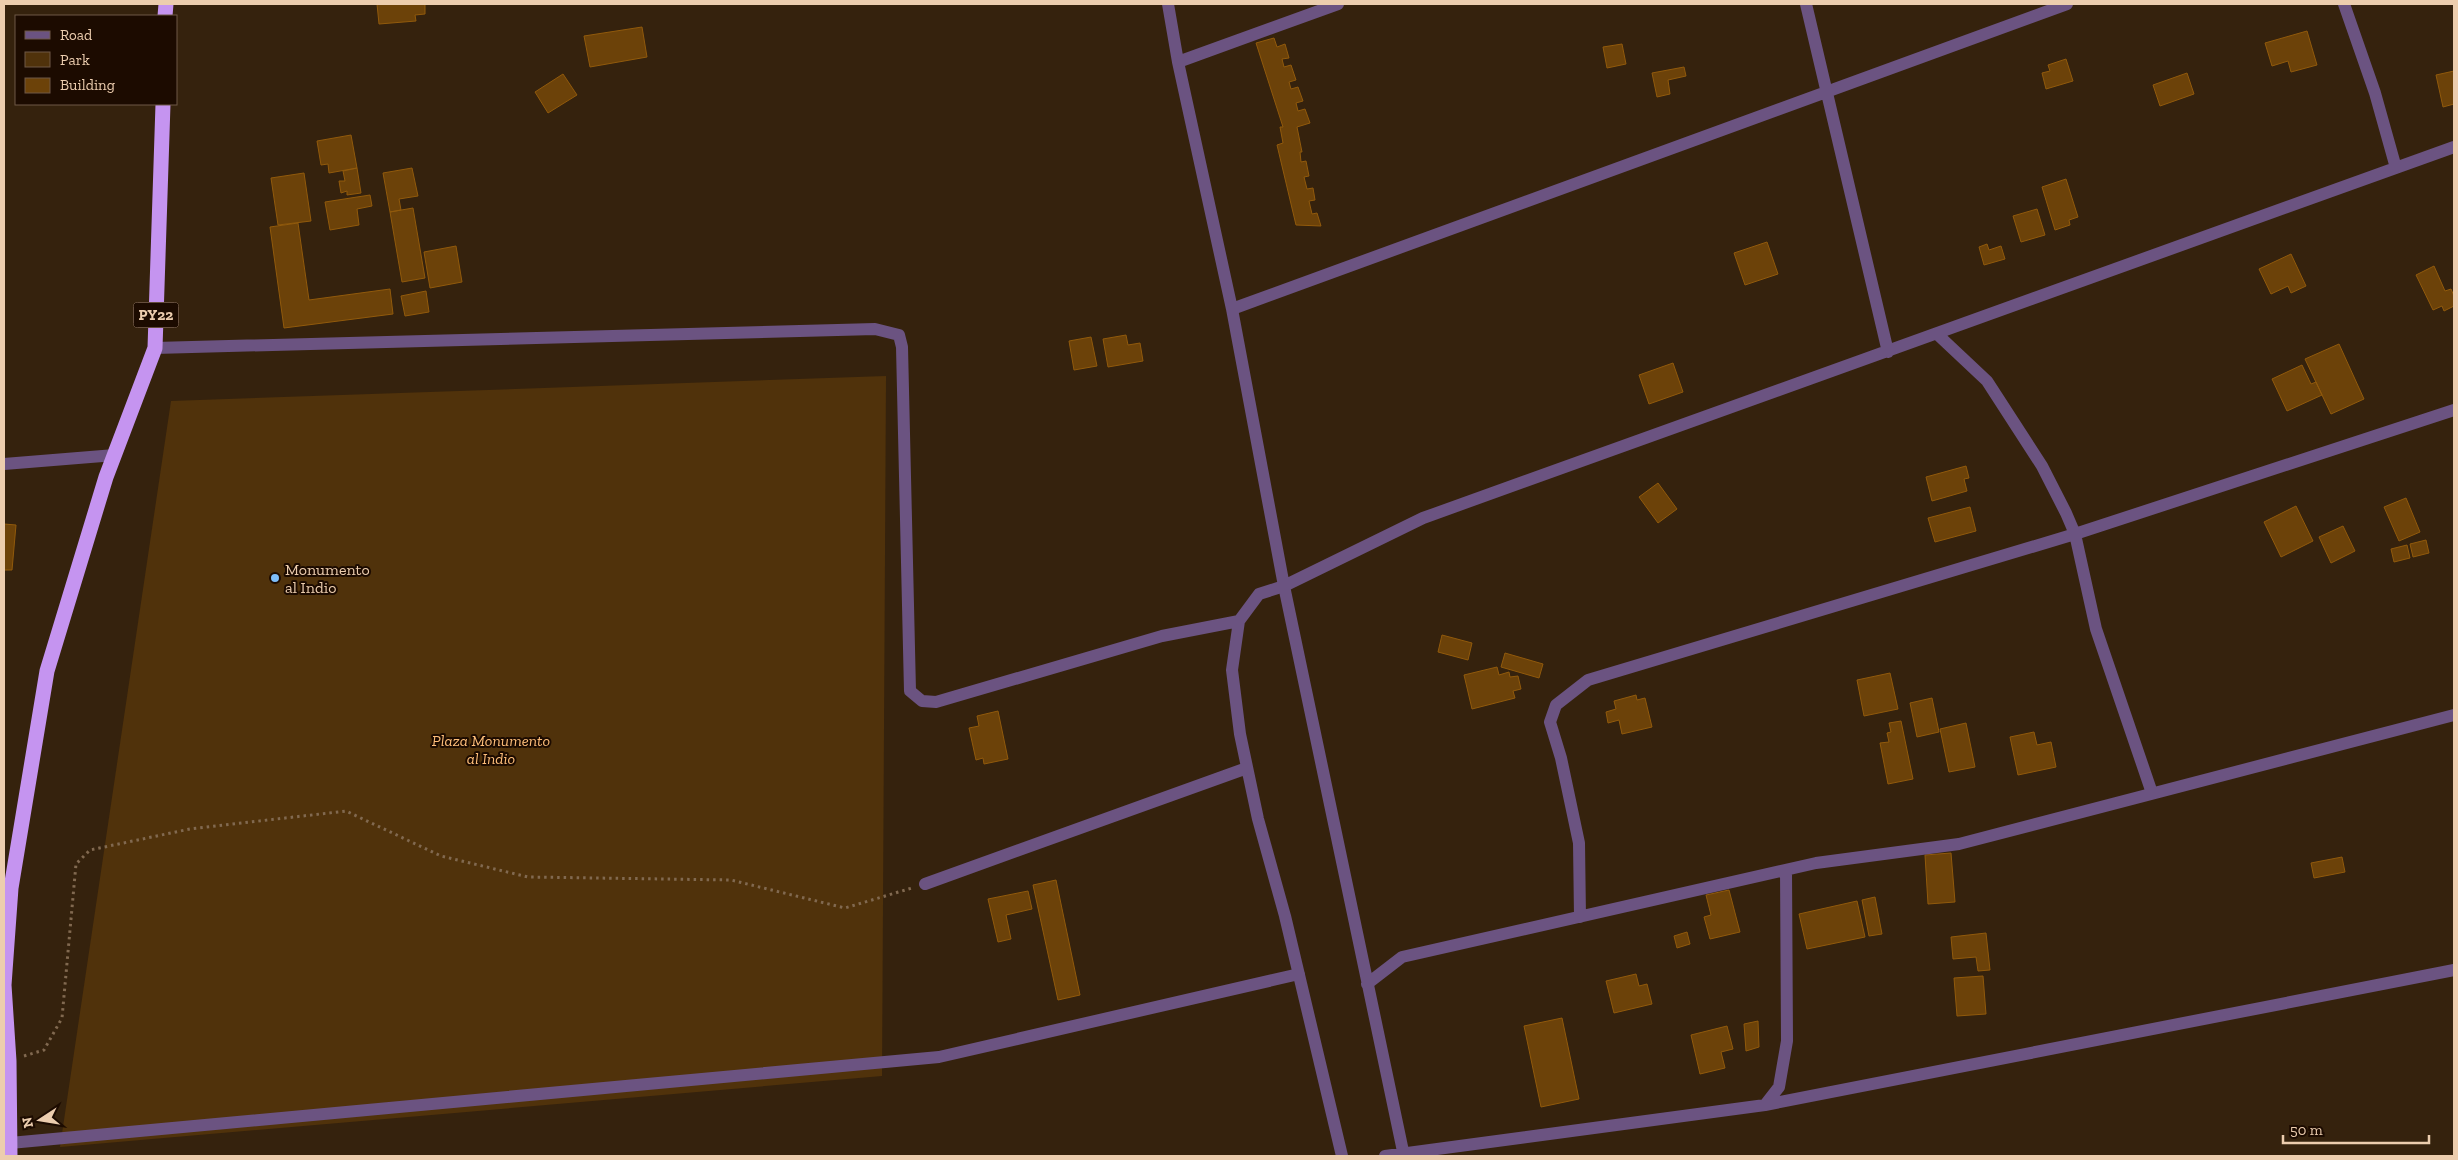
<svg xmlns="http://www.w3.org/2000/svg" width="2458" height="1160" font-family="'Zilla Slab',serif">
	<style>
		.green { fill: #50320b }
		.building { fill: #6c4209; stroke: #915a0c }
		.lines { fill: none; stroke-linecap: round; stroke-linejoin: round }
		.path { stroke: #816950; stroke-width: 3; stroke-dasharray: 2.5 4; stroke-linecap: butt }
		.street { stroke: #6b5381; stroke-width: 12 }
		.highway { stroke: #c594f0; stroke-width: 15 }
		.poi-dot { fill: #7ebef9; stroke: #1c0b00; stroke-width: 2 }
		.labels { text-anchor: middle; stroke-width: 4; stroke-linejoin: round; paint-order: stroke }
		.shield { fill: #1c0b00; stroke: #ae937a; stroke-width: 1 }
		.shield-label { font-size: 15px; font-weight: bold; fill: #eccdae }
		.poi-label { font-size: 16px; fill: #eccdae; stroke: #1c0b00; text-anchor: start }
		.park-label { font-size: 16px; font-style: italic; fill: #ffbf7a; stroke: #1c0b00 }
	</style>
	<rect width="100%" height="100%" fill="#35220d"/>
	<!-- green -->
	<path class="green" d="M886 376 882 1076 60 1147 171 401Z"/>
	<!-- building -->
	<path class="building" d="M377 4H425V14L415 15 416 21 379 24Z
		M642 27 647 57 590 67 584 36Z
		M2307 31 2317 65 2291 72 2288 61 2272 66 2265 43Z
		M1274 38 1277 47 1285 44 1289 58 1282 59 1284 67 1291 65 1296 80 1289 82 1291 89 1298 87 1303 101 1296 103 1298 111 1305 109 1310 123 1297 127 1302 152H1300L1301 162 1306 161 1309 176 1304 177 1307 189 1313 188 1315 200 1309 201 1312 214 1317 213 1321 226 1296 225 1277 145 1283 143 1280 127H1283L1256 43Z
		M1622 44 1626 64 1607 68 1603 47Z
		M2066 59 2073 81 2046 89 2042 73 2050 71 2048 65Z
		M1684 67 1686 76 1668 80 1670 94 1657 97 1652 73Z
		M2454 71V104L2443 107 2436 75Z
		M2187 73 2194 94 2160 106 2153 85Z
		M563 74 577 95 548 113 535 92Z
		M351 135 357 168 329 173 328 164 321 165 317 141Z
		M357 168 361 193 347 195V191L341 193 339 181H345L343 171Z
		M412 168 418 196 399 199 401 210 390 212 383 173Z
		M304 173 311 221 278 225 271 178Z
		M2066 179 2078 217 2069 220 2070 225 2055 230 2042 187Z
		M370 195 372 206 357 209 359 225 330 230 325 202Z
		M413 208 425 278 402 282 390 212Z
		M2037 209 2045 235 2021 242 2013 216Z
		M298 223 309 300 390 289 393 314 284 328 270 227Z
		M1767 242 1778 274 1745 285 1734 253Z
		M1987 244 1989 250 2001 246 2005 259 1984 265 1979 247Z
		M456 246 462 282 430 288 424 252Z
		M2291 254 2306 286 2291 293 2288 286 2271 294 2259 269Z
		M2434 266 2445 291 2451 289 2454 296V306L2444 311 2442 306 2433 310 2416 275Z
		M426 291 429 312 405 316 401 296Z
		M1126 335 1128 345 1140 343 1143 361 1108 367 1103 339Z
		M1091 337 1097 366 1074 370 1069 341Z
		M2339 344 2364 399 2331 414 2305 359Z
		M1673 363 1683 392 1649 404 1639 375Z
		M2302 365 2311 384 2316 382 2322 395 2287 411 2272 379Z
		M1966 466 1969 478 1964 479 1967 491 1932 501 1926 477Z
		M1658 483 1677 509 1658 523 1639 497Z
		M2406 498 2420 532 2399 541 2384 507Z
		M2296 506 2313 541 2281 557 2264 522Z
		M1970 507 1976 531 1935 542 1928 518Z
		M4 524 16 525 12 570H4Z
		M2343 526 2355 551 2331 563 2319 537Z
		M2426 540 2429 553 2413 557 2410 544Z
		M2407 545 2410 558 2394 562 2391 549Z
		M1442 635 1472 643 1468 660 1438 652Z
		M1505 653 1543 664 1539 678 1501 667Z
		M1497 667 1499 675 1509 672 1510 677 1518 676 1521 689 1513 691 1515 698 1472 709 1464 675Z
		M1890 673 1898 709 1864 716 1857 680Z
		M1636 695 1637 700 1645 698 1652 727 1622 734 1619 720 1608 723 1606 712 1616 709 1614 701Z
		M1932 698 1939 732 1917 737 1910 703Z
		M998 711 1008 759 984 764 983 758 976 760 969 728 979 726 977 716Z
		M1901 721 1913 779 1888 784 1880 743 1889 742 1887 733 1891 732 1889 723Z
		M1966 723 1975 767 1949 772 1940 729Z
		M2034 732 2037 745 2051 742 2056 767 2018 775 2010 737Z
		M1951 853 1955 902 1928 904 1925 855Z
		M2342 857 2345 872 2314 878 2311 863Z
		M1056 880 1080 995 1058 1000 1033 885Z
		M1729 890 1740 932 1710 939 1704 917 1711 915 1706 895Z
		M1028 891 1032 909 1006 915 1011 939 998 942 988 899Z
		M1875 897 1882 934 1869 936 1862 900Z
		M1857 901 1865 937 1807 949 1799 914Z
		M1687 932 1690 944 1677 948 1674 936Z
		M1986 933 1990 970 1978 971 1976 957 1953 959 1951 937Z
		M1636 974 1639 986 1647 984 1652 1004 1614 1013 1606 981Z
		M1983 976 1986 1014 1957 1016 1954 978Z
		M1562 1018 1579 1099 1541 1107 1524 1026Z
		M1758 1021 1759 1047 1746 1051 1744 1024Z
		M1727 1026 1733 1049 1721 1052 1725 1068 1700 1074 1691 1035Z"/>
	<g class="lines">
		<!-- path -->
		<path class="path" d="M24 1056 44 1050 62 1018 76 864 90 850 190 829 346 811 441 856 528 877 731 880 845 908 912 888"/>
		<!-- street -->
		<path class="street" d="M1168 4 1178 62 1232 309 1284 586 1404 1156
			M1806 4 1888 352
			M2344 4 2375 93 2396 168
			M1178 62 1338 4
			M1232 309 2067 4
			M1937 334 1987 381 2042 466 2066 513 2075 534 2096 629 2152 793
			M155 348 875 329 899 335 902 347 910 691 922 701 936 702 1162 636 1239 621
			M4 464 115 455
			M925 884 1247 768
			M1580 917 1579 843 1561 758 1550 722 1556 705 1588 680 2075 534 2454 410
			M1367 984 1402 957 1816 863 1959 844 2454 715
			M1765 1105 2454 970
			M10 1143 939 1057 1299 974
			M1342 1156 1285 916 1258 819 1240 734 1232 670 1239 621 1259 594 1284 586 1423 518 2454 147
			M1385 1156 1765 1105 1779 1087 1787 1041 1786 870"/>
		<!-- highway -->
		<path class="highway" d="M165 16 166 4
			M10 1156 9 1061 4 985 11 888 47 671 106 477 155 348 163 104"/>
	</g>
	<!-- markers -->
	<circle class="poi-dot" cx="275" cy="578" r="5"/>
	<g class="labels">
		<!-- shield labels -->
		<rect class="shield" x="133.5" y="302.5" width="45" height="25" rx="4"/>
		<g class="shield-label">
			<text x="156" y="320">PY22</text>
		</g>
		<!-- poi labels -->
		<g class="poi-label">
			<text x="285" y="575">Monumento<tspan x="285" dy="18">al Indio</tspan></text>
		</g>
		<!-- park labels -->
		<g class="park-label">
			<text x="491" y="746">Plaza Monumento<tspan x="491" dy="18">al Indio</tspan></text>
		</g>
	</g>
	<!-- border -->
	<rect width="2458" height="1160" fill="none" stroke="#eccdae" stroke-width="10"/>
	<!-- legend -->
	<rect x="15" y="15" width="162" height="90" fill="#1c0b00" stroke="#6f5946"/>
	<rect x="25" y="31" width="25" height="8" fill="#6b5381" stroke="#6f5946"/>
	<text x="60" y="40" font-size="15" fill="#eccdae">Road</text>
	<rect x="25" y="52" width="25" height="15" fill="#50320b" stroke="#6f5946"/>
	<text x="60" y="65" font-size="15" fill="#eccdae">Park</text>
	<rect x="25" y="78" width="25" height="15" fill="#6c4209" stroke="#6f5946"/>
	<text x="60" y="90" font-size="15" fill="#eccdae">Building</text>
	<!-- north arrow -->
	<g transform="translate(40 1120) rotate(258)" stroke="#1c0b00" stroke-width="4" paint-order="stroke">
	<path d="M0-4L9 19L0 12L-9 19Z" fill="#eccdae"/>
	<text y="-8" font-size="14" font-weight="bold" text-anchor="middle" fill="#eccdae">N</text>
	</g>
	<!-- scale -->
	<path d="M2283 1135v8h146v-8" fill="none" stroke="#eccdae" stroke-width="2.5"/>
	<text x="2290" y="1135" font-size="15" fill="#eccdae" stroke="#1c0b00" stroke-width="4" paint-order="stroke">50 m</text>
</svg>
